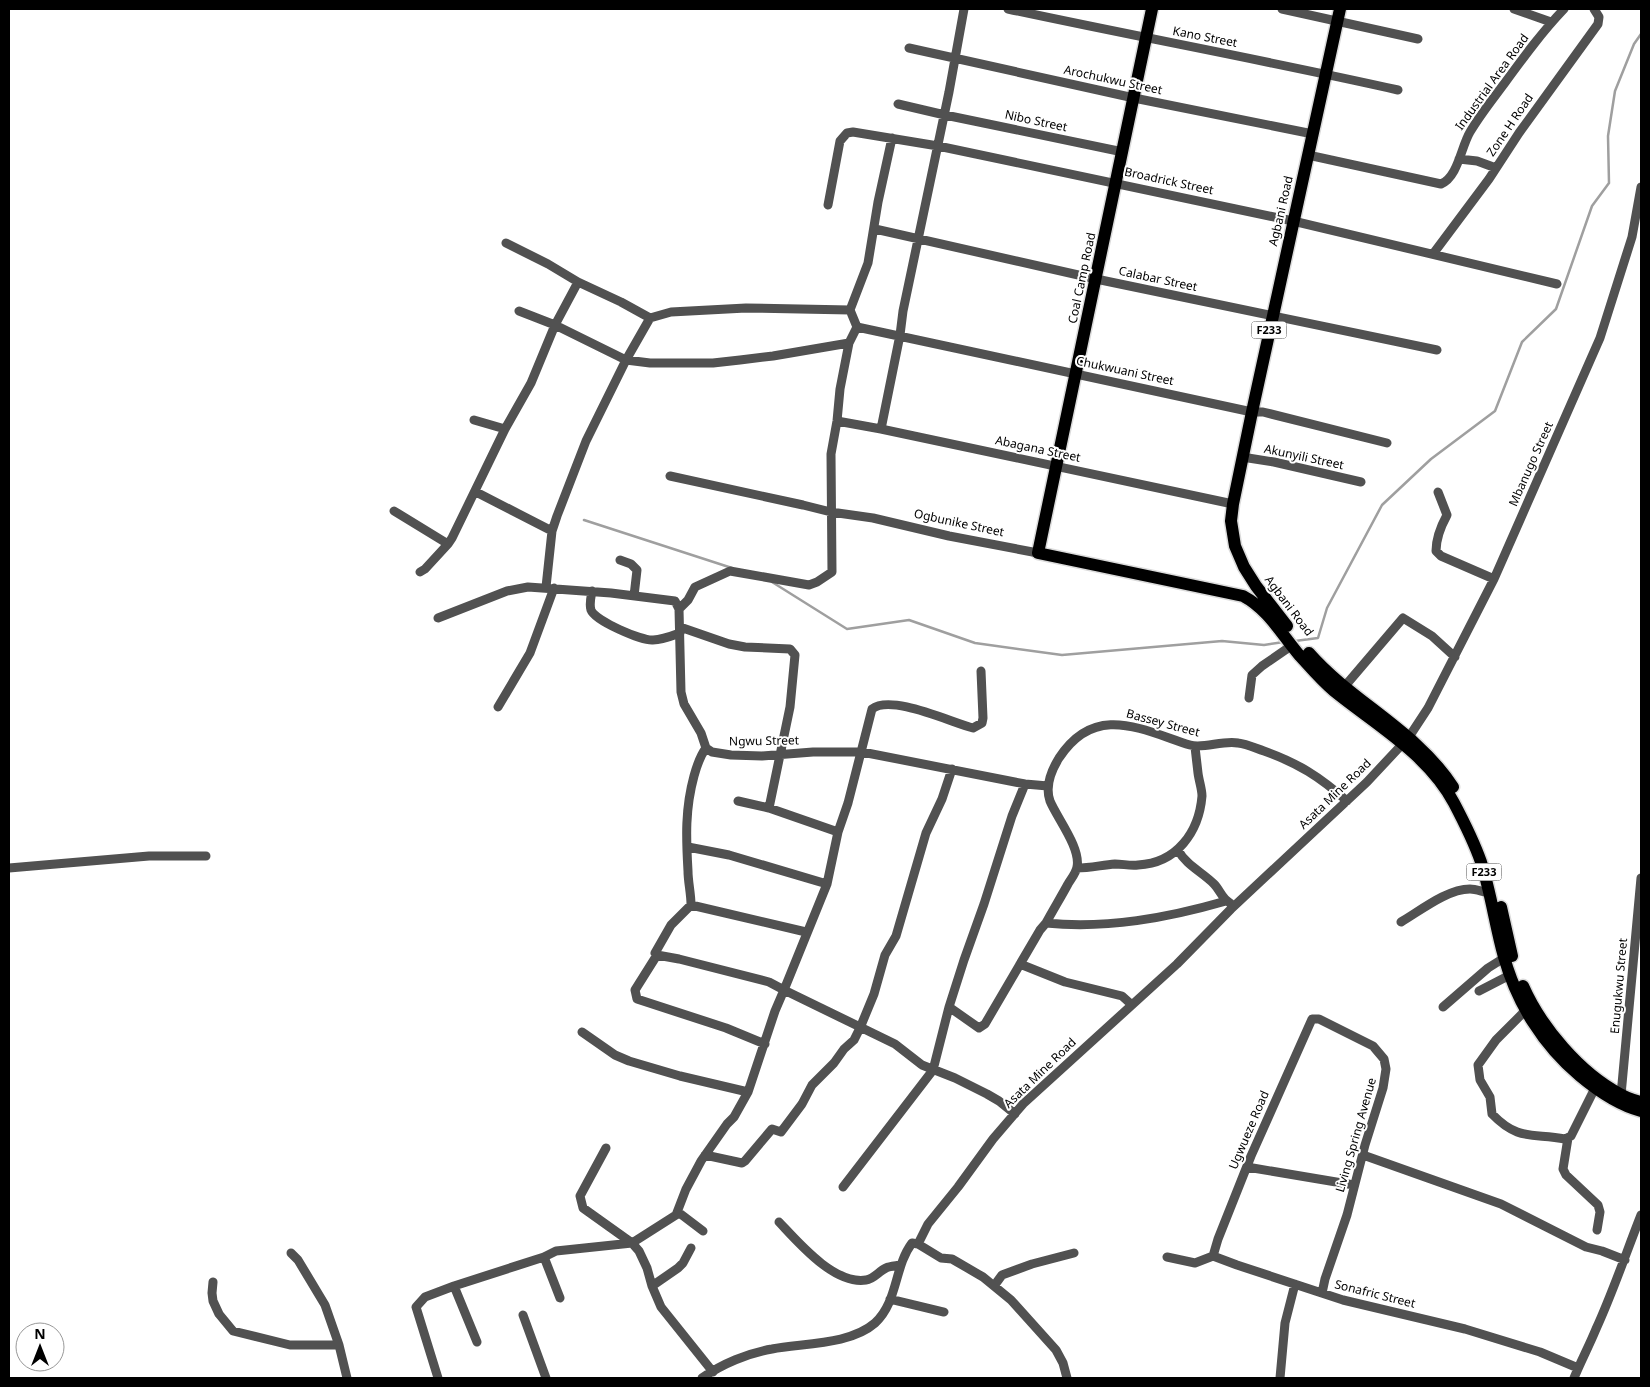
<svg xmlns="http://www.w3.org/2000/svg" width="1650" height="1387" font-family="'Noto Sans',sans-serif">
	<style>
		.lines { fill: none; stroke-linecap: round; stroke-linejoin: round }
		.stream { stroke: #9f9f9f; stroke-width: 2.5 }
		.primary-casing { stroke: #dbdbdb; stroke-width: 15 }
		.street { stroke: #515151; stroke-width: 9 }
		.primary { stroke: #000; stroke-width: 12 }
		.labels { text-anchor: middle; stroke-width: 4; stroke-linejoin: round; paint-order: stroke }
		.shield { fill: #fff; stroke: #4c4c4c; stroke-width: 1 }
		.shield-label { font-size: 11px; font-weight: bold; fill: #000 }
		.street-label { font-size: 12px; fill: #000; stroke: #fff }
	</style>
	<rect width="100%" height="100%" fill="#fff"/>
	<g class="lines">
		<!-- stream -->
		<path class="stream" d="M584 520 732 568
			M772 582 847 629 909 620 975 643 1062 655 1222 641 1264 645 1284 642
			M1295 641 1318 638 1327 608 1382 505 1431 459 1495 411 1522 342 1556 309 1592 206 1609 183 1608 136 1615 91 1634 44 1641 34"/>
		<!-- primary casing -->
		<g class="primary-casing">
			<path id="primary" d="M1152 9 1038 553 1243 596C1268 609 1282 635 1300 656 1311 668 1321 680 1334 691 1376 725 1428 754 1454 803 1464 822 1474 842 1481 862 1491 893 1495 925 1504 957 1517 1003 1543 1045 1580 1076 1598 1091 1618 1105 1641 1111
				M1287 626 1256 586 1244 567 1235 546 1231 521 1233 504 1252 412 1340 9
				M1309 653C1353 703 1416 730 1453 787
				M1501 907 1512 956
				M1523 986C1541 1027 1580 1073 1620 1094 1626 1098 1634 1100 1641 1102"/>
		</g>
		<!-- street -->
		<path class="street" d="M1008 9C1138 37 1269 61 1398 90
			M1282 9 1418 39
			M1514 9 1551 22
			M909 48 1134 98 1313 134
			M898 104 945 115 1123 152
			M892 138 878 202 868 263 850 310 857 327 849 343 840 389 837 421 831 454 832 572 817 582 809 585 730 571 695 587 688 600 679 609 681 692 684 704 701 733 706 748 712 752 731 755 762 756 813 752H862L1025 784 1048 786
			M1308 155 1441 184C1458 177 1461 147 1470 132 1480 115 1492 100 1504 84 1523 58 1542 32 1564 9
			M1459 159 1477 161 1496 168
			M828 205 840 141 847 133 853 132 938 146 1293 221 1557 284
			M875 229 1096 279 1437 350
			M506 243 548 264 578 282 621 302 650 318 671 312 746 308 850 310
			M1433 254 1489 179 1519 133 1598 24 1599 17 1594 9
			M519 311 555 325 626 360 650 363H713L740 360 773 356 849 343
			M857 327 1252 412H1263L1387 443
			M474 420 505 429
			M837 421 881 429 1233 504
			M881 429 900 335 903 311 949 92 964 9
			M1242 457 1274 462 1361 482
			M670 476 803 505 831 512 873 518 949 536 1038 553
			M476 492 552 531
			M1438 492 1447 515C1441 526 1436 538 1436 551L1441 556 1494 579
			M394 511 448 544 452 538 505 429 531 383 555 325 578 282
			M620 560 631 564 637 570 634 596
			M420 572 425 569 448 544
			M546 587 552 531 557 516 586 441 626 360 650 318
			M592 591C591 597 589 604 591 610 595 621 642 641 653 640 662 640 672 636 680 633
			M438 618 507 591 528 587 611 593 675 601 679 609
			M680 627 729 644 745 647 790 649 795 655 790 707 769 808
			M1345 686 1403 618 1432 636 1455 657
			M1249 698 1252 675 1262 666 1291 646
			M498 707 530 653 554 588
			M706 748C700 756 697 765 694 776 685 809 686 837 688 871 688 882 691 893 691 905L671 925 655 953 657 955 679 959 769 982 784 990 827 884 838 832 848 803 872 709C891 694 950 722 973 728L982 723 983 718 981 671
			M738 801 769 808 838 832
			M688 847 729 855 827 884
			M1178 850C1186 865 1202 872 1214 884 1220 890 1222 899 1230 903
			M9 868 149 856H206
			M1077 868C1090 868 1102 865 1115 864 1123 864 1130 866 1138 865 1177 863 1199 832 1202 796 1202 789 1199 781 1198 773 1197 765 1196 756 1195 747
			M691 905 806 932
			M1401 922C1420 911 1447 889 1470 889 1476 889 1483 892 1490 893
			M1046 923C1107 929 1167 918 1226 901
			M657 955 635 990 637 999 726 1028 765 1044
			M1020 964 1065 982 1122 996 1132 1005
			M1479 991 1510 975
			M949 1007 979 1028 985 1024 1040 930 1046 923C1053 910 1061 897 1068 884 1071 879 1076 873 1077 867 1081 848 1057 818 1050 801 1045 787 1051 771 1059 758 1095 703 1140 729 1190 745 1203 749 1223 740 1238 743 1247 744 1255 748 1264 751 1298 763 1320 777 1347 801
			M1443 1007 1488 968 1504 958
			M1525 1011 1496 1040 1478 1065 1480 1080 1490 1097 1492 1114C1518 1141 1532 1133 1565 1139L1571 1136 1595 1088
			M582 1032 615 1055 629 1061 680 1076 748 1092
			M1621 1095 1641 878
			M1568 1138 1563 1169 1566 1175 1598 1205 1600 1212 1597 1230
			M606 1148 580 1196 583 1208 632 1243 639 1251 647 1268 652 1286 661 1307 713 1372
			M705 1155 742 1163 745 1161 772 1129 781 1132 802 1104 812 1085 834 1063 844 1049 854 1040 860 1028 874 994 885 955 896 936 926 833 942 799 952 769
			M1363 1155 1501 1204 1586 1247 1602 1251 1625 1260
			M1247 1167 1354 1185
			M843 1187 933 1070 949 1007 964 960 984 904 1012 816 1025 784
			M678 1212 703 1231
			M779 1222C798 1242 834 1285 866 1280 874 1279 879 1271 886 1268 890 1266 896 1266 901 1265
			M918 1244 941 1258 952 1259 983 1277 1011 1300 1056 1350 1063 1363 1067 1378
			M291 1253 298 1260 325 1305 339 1345 347 1378
			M1213 1256 1218 1239 1251 1156 1312 1019H1319L1373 1046 1384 1059 1386 1069 1383 1088 1365 1145 1347 1215 1325 1279 1322 1293
			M544 1257 560 1298
			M1167 1257 1195 1263 1213 1256 1237 1265 1343 1300 1465 1329 1540 1352 1578 1368
			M213 1282 212 1293 213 1301 219 1314 233 1331 290 1345H339
			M454 1286 477 1342
			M652 1286 678 1268 683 1263 691 1248
			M994 1286 1002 1275 1032 1264 1074 1253
			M890 1299 944 1312
			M523 1315 546 1378
			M438 1378 416 1307 425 1297 454 1286 544 1257 556 1251 632 1243 676 1215 686 1189 701 1161 727 1124 734 1117 748 1092 775 1011 784 990 895 1044 922 1065 955 1078 987 1094 999 1101 1015 1114
			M702 1378C722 1364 748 1353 772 1349 803 1343 850 1345 875 1323 898 1302 894 1267 912 1243L918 1244 928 1224 958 1187 993 1139 1023 1104 1177 964 1231 909 1367 782 1409 737 1428 708 1494 579 1600 338 1632 237 1641 187
			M1280 1378 1285 1323 1295 1284
			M1574 1378C1581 1361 1589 1346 1596 1329 1613 1292 1626 1253 1641 1215"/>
		<!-- primary -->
		<use href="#primary" class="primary"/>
	</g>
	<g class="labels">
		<!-- shield labels -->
		<g class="shield">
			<rect x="1251.5" y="321.5" width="35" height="17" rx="4"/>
			<rect x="1466.5" y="863.5" width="35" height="17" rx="4"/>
		</g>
		<g class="shield-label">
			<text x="1269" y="334">F233</text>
			<text x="1484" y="876">F233</text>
		</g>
		<!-- street labels -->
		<g class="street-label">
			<text transform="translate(1205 37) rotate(11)" y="4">Kano Street</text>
			<text transform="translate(1113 80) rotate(12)" y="4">Arochukwu Street</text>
			<text transform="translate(1492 82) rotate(-54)" y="4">Industrial Area Road</text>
			<text transform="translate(1036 121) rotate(12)" y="4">Nibo Street</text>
			<text transform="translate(1510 125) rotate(-56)" y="4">Zone H Road</text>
			<text transform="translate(1169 181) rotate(12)" y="4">Broadrick Street</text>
			<text transform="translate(1281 211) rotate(-77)" y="4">Agbani Road</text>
			<text transform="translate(1082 278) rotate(-78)" y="4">Coal Camp Road</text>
			<text transform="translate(1158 279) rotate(12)" y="4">Calabar Street</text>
			<text transform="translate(1125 371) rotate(12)" y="4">Chukwuani Street</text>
			<text transform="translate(1038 449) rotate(12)" y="4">Abagana Street</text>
			<text transform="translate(1304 457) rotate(12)" y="4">Akunyili Street</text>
			<text transform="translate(1531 464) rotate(-66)" y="4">Mbanugo Street</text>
			<text transform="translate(959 523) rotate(12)" y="4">Ogbunike Street</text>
			<text transform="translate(1289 606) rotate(53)" y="4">Agbani Road</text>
			<text transform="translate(1163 723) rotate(15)" y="4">Bassey Street</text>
			<text transform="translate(764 741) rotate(-1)" y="4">Ngwu Street</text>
			<text transform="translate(1335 794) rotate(-44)" y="4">Asata Mine Road</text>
			<text transform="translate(1619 986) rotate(-85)" y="4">Enugukwu Street</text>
			<text transform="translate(1040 1073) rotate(-44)" y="4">Asata Mine Road</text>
			<text transform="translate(1249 1130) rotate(-67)" y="4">Ugwueze Road</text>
			<text transform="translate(1356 1135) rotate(-74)" y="4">Living Spring Avenue</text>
			<text transform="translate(1375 1294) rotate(14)" y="4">Sonafric Street</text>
		</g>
	</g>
	<!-- border -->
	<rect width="1650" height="1387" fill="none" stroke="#000000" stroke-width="20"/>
	<!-- north arrow -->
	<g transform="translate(40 1347)"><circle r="24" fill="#ffffff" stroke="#999999"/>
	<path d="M0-4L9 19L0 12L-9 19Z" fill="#000000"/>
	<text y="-8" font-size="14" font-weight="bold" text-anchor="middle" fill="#000000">N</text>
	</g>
</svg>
